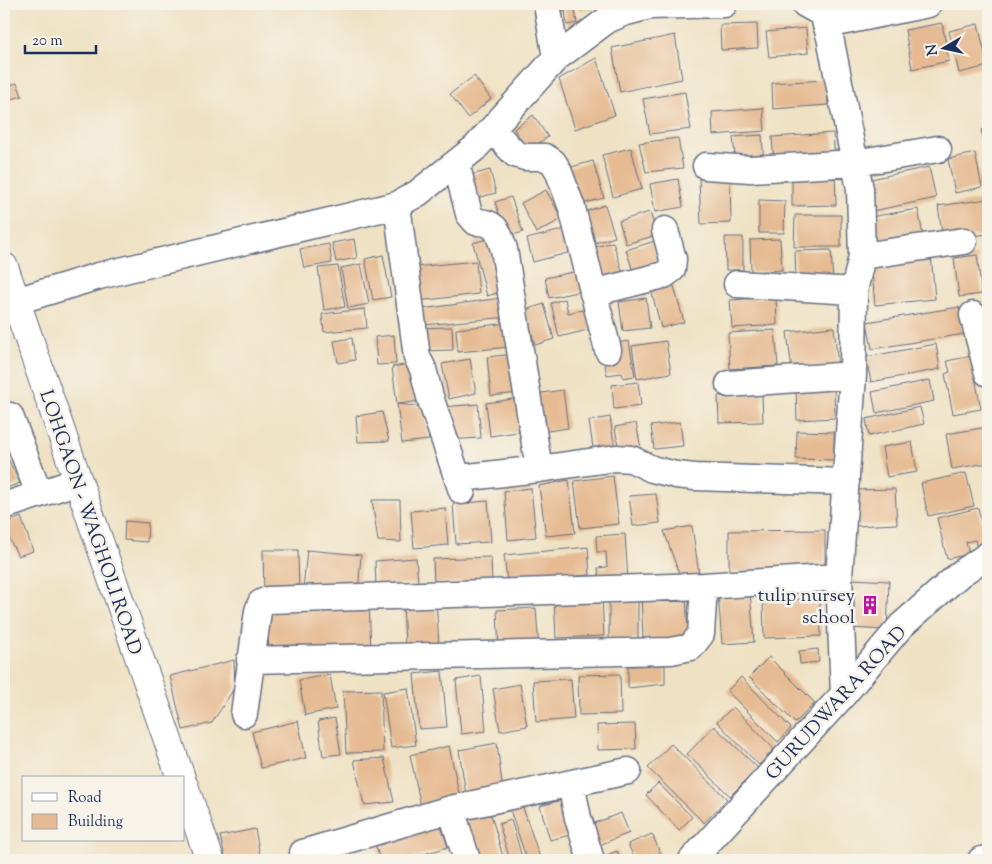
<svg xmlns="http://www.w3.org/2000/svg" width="992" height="864" font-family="'Sorts Mill Goudy',serif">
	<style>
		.building { fill: #e6bb93 }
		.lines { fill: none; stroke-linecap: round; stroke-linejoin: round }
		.minor-casing { stroke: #656e82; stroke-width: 29 }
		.major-casing { stroke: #656e82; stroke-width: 30 }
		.minor { stroke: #fff; stroke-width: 26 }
		.major { stroke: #fff; stroke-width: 28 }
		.labels { text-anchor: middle; stroke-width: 5; stroke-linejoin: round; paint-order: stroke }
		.street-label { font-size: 19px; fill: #1b2f5e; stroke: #f7f3e8 }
		.poi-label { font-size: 19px; fill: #1b2f5e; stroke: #f7f3e8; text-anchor: end }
	</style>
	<rect width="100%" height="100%" fill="#f7f3e8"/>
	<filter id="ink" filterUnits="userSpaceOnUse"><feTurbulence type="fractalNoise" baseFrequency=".02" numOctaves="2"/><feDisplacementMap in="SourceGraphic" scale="10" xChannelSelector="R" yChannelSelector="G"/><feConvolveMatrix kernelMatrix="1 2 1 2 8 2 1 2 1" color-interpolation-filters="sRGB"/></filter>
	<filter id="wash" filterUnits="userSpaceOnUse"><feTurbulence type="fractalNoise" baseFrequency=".0096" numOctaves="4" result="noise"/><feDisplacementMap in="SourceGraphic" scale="20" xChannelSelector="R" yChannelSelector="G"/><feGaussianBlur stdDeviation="1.12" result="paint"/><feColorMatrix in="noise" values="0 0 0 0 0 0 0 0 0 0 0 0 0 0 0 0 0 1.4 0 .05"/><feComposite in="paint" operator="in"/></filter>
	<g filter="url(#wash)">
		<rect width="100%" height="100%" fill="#efe2c4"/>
		<g id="blocks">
			<!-- building -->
			<path class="building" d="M555 4H574L577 23 567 25 565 10 556 11Z
				M579 4H619V5L579 10Z
				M834 4H887L837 19Z
				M942 23 949 61 912 69 905 30Z
				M757 24 758 48 721 50 720 25Z
				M978 24 988 66 959 73 949 31Z
				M806 28 808 53 769 57 766 32Z
				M675 35 682 79 620 92 612 48Z
				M596 58 615 115 575 129 559 79Z
				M474 76 491 99 468 118 450 94Z
				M827 80 828 105 773 109 772 83Z
				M17 83 22 96 4 101V87Z
				M685 92 691 129 650 134 643 99Z
				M763 108 765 131 713 135 712 112Z
				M533 115 548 137 528 150 514 129Z
				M988 128V158L981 130Z
				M833 133 835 160 774 164 772 137Z
				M762 135 764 165 736 167 733 137Z
				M678 138 683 168 646 172 639 143Z
				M631 148 642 189 613 197 602 155Z
				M975 153 982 187 955 193 948 159Z
				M593 161 604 198 578 205 568 168Z
				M929 167 936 198 868 212 861 181Z
				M490 170 496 193 477 198 471 175Z
				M835 171 836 205 792 206V172Z
				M730 178 731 223 701 224 699 179Z
				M678 179 683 207 655 212 650 184Z
				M546 190 562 219 536 233 521 203Z
				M511 197 523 232 507 237 495 202Z
				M988 199V234L943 240 938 206Z
				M759 200 785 201 784 233H759Z
				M605 205 615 237 591 244 581 213Z
				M918 209 924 241 875 249 870 217Z
				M650 212 657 235 626 244 619 221Z
				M795 215H841V247H794Z
				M573 227 579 250 533 262 527 239Z
				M494 237 508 290 487 296 473 243Z
				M725 237H743V270H726Z
				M354 239 357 258 336 262 332 243Z
				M780 239 782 270 751 272 750 240Z
				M658 240 665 264 634 274 626 250Z
				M613 242 624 277 603 283 592 248Z
				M329 244 332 263 304 268 300 249Z
				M831 250 833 282 796 283 795 251Z
				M383 255 391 297 373 300 365 259Z
				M931 255 935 299 875 305 871 261Z
				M977 255 982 294 959 297 954 258Z
				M476 261 479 294 418 301 414 267Z
				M361 264 369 304 348 308 341 268Z
				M338 266 345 307 324 310 318 268Z
				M578 271 582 291 549 298 545 278Z
				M673 283 684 322 661 328 651 289Z
				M508 297 509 317 423 325 422 309Z
				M776 297 777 325 732 328 730 300Z
				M646 298 650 328 623 331 619 302Z
				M565 299 568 313 587 309 592 329 559 337 551 303Z
				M544 304 554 339 535 345 525 310Z
				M959 307 964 334 872 349 867 322Z
				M365 309 367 328 324 332 322 314Z
				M508 323 510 347 458 352 456 329Z
				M452 327 453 350 419 351 418 328Z
				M834 327 838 366 792 371 787 332Z
				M775 330 778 366 730 369 728 333Z
				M394 335 396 364 377 365 375 337Z
				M352 338 355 360 338 363 334 341Z
				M629 341 635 376 623 378 622 373 607 375 603 356 616 343Z
				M666 341 671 373 637 379 632 346Z
				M936 344 940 369 871 382 866 357Z
				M514 354 518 393 491 396 487 357Z
				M971 356 981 409 953 414 945 374 950 372 947 361Z
				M470 359 476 393 449 399 442 364Z
				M416 363 422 401 397 404 392 367Z
				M930 380 934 401 876 413 872 392Z
				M638 382 641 406 614 409 612 385Z
				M834 388 835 418 797 420 796 389Z
				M563 390 568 428 541 432 535 394Z
				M762 394 763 422 719 423 718 396Z
				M520 398 525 431 490 436 486 403Z
				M397 404 425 407 429 440 402 443Z
				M478 404 481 438 445 440 443 407Z
				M920 407 924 424 869 436 866 419Z
				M382 412 389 441 358 442 356 416Z
				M610 417 615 450 594 454 589 421Z
				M680 422 683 446 654 449 651 426Z
				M636 423 642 453 620 457 615 427Z
				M988 427V463L952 469 946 434Z
				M797 431 834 432V460L796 459Z
				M912 442 917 472 887 477 882 447Z
				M4 451 20 483 4 489Z
				M966 473 974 506 928 516 921 483Z
				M613 476 619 524 580 528 574 481Z
				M569 480 575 533 546 536 539 486Z
				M531 488 536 537 508 540 504 491Z
				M895 489 897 524 856 526 855 490Z
				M656 494 660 523 633 526 629 496Z
				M372 500H400L401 542 378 541Z
				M488 501 491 542 456 544 453 504Z
				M445 508 448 545 414 548 411 511Z
				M978 508 986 542 977 549 975 540 966 542 969 554 947 559 937 518Z
				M21 517 33 551 18 556 4 528V524Z
				M125 521 148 523 147 542 124 540Z
				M692 526 700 580 682 582 664 531Z
				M825 530V572H729V531Z
				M625 534 628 580 599 582 598 568 607 567 606 552H597L596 536Z
				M588 547 590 575 507 582 504 555Z
				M263 550H298L299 596 264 597Z
				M307 550 361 555 358 593 303 589Z
				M491 557 492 581 434 583 433 559Z
				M416 558 418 583 376 586 375 561Z
				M852 579 889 581 887 630 850 628Z
				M686 591 688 639 643 640 641 592Z
				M750 591 754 642 722 644 718 593Z
				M602 596 604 636 556 638 554 598Z
				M820 599 821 636 764 638 763 600Z
				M436 600 439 645 405 647 403 602Z
				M369 601 371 652 269 655 267 604Z
				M609 601H638V639H609Z
				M536 608 539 649 499 651 497 610Z
				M818 649 819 662 800 664 799 651Z
				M769 657 815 703 795 723 749 677Z
				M234 660 235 687 212 723 183 730 170 676Z
				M665 665V684L628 688V666Z
				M442 671 447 727 419 729 414 674Z
				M620 674 621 714 579 715 578 675Z
				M330 675 336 709 305 715 299 680Z
				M481 676 486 731 461 734 456 680Z
				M741 677 791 728 778 742 727 691Z
				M571 679 574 719 536 722 533 681Z
				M520 684 527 726 500 731 493 689Z
				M408 688 416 745 391 748 383 692Z
				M381 690 383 752 346 753 343 691Z
				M733 707 774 749 759 765 717 722Z
				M335 718 341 754 323 756 318 721Z
				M298 721 306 758 261 768 252 732Z
				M635 724 636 749 598 750 597 725Z
				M714 726 758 768 730 796 687 754Z
				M497 743 503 792 466 794 459 750Z
				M671 744 727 799 704 823 648 768Z
				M449 746 460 798 421 806 410 755Z
				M384 758 394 802 364 805 354 760Z
				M658 783 692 817 679 830 646 795Z
				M569 798 578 833 550 840 540 806Z
				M522 805 540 858 535 860H527L510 810Z
				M490 811 504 860H477L464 819Z
				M621 813 629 833 592 848 584 827Z
				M439 820 448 847 404 860H380L374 840Z
				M511 820 523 860H510L499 824Z
				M255 829 260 855 235 860H226L220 836Z
				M652 834 663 859 635 860 628 844Z
				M617 851 621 860H595Z"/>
		</g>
	</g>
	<g filter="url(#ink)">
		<use href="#blocks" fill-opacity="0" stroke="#656e82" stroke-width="1"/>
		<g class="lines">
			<!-- minor casing -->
			<g class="minor-casing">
				<path id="minor" d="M547 4 556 58
					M805 4 823 14 830 37 860 189 862 256 854 291 853 375 839 577 844 694
					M826 25 928 4
					M492 129 515 154 525 157H545L553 162 558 170 572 208 608 350
					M456 163 469 214 476 222C497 222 498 232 504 249L539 469 616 458 631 459 652 469 676 475 695 477 846 482
					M706 166 750 169 855 163 938 149
					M397 205 417 357 423 369 430 397 462 491
					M862 256 964 241
					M737 284 854 291
					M593 293 664 275 672 269 673 259 665 230
					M4 308 16 301 99 276 397 205 418 193 475 148 556 58 607 20 623 13 650 6 724 4
					M973 315 988 373
					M729 384 853 375
					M4 418 10 416 39 494
					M469 477 539 469
					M4 506 78 481
					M704 586 839 577
					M244 714 258 611 261 603 268 600 704 586 701 634 691 647 671 651 250 660
					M571 784 578 818 591 860
					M451 809 467 860
					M303 853 451 809 628 771
					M692 860 844 694 901 626 960 574 988 555
					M981 860 988 859"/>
			</g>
			<!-- major casing -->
			<g class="major-casing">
				<path id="major" d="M4 267 181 778
					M184 786 210 860"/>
			</g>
			<!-- minor -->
			<use href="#minor" class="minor"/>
			<!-- major -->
			<use href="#major" class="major"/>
		</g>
	</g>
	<!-- icons -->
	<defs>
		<g id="building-bare" transform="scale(1.5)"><path d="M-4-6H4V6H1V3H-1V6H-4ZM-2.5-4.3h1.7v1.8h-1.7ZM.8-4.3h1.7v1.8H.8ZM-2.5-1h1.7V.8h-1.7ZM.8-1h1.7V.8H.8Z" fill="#b5179e" stroke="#f7f3e8" stroke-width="2.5" paint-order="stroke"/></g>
	</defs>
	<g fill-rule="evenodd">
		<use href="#building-bare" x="870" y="605"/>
	</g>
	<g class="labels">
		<!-- street labels -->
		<g class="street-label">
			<text transform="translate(92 522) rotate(71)" y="7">LOHGAON - WAGHOLI ROAD</text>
			<text transform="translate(835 702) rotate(-48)" y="7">GURUDWARA ROAD</text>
		</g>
		<!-- poi labels -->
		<g class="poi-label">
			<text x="855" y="601">tulip nursey<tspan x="855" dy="22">school</tspan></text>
		</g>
	</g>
	<!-- margin -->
	<rect width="992" height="864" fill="none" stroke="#f7f3e8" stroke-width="20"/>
	<!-- legend -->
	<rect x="22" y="776" width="162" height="65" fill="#f7f3e8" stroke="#9fa5b1"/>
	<rect x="32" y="793" width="25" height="8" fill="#ffffff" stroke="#9fa5b1"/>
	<text x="68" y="802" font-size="15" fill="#1b2f5e">Road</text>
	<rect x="32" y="814" width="25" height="15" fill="#e6bb93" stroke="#9fa5b1"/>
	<text x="68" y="826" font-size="15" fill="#1b2f5e">Building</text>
	<!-- north arrow -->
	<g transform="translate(944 48) rotate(261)" stroke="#f7f3e8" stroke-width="4" paint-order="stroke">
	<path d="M0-4L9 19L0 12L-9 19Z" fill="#1b2f5e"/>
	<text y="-8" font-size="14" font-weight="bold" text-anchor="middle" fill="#1b2f5e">N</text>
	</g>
	<!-- scale -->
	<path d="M25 45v8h71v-8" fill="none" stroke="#1b2f5e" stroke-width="2.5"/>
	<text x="32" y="45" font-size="15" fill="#1b2f5e" stroke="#f7f3e8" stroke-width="4" paint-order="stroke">20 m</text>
</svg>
